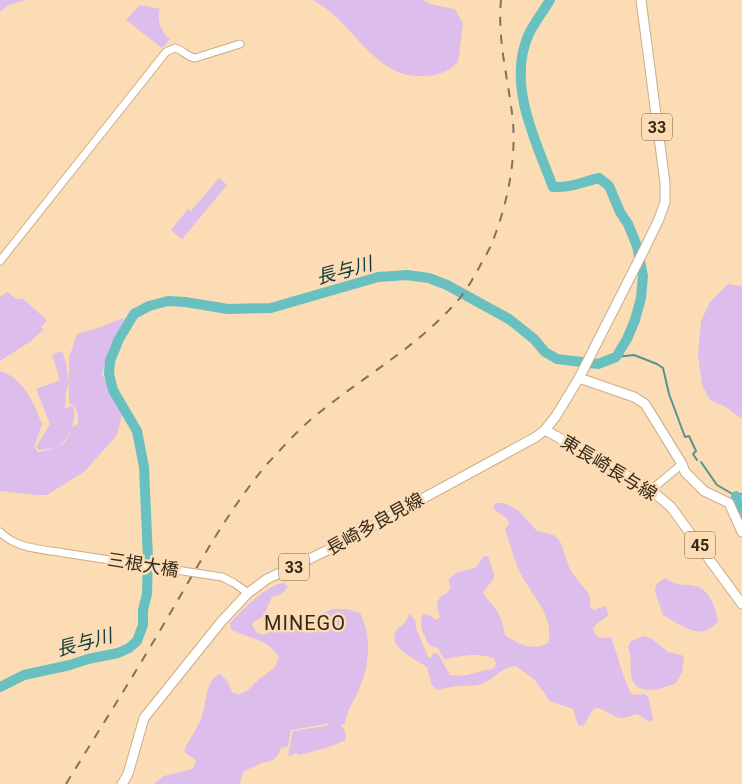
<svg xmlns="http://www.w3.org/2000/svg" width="742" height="784" font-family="Roboto,'Noto Sans JP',sans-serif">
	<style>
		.green { fill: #dcbdeb }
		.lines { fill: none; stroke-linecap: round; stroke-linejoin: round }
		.stream { stroke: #59938e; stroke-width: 2 }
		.river { stroke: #68c1c0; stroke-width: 10 }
		.tertiary-casing { stroke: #cbae87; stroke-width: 9 }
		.primary-casing { stroke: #cbae87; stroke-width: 11 }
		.tertiary { stroke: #fff; stroke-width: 7 }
		.primary { stroke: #fff; stroke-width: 9 }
		.rail { stroke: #857158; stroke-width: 2; stroke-dasharray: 9 9; stroke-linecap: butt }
		.tertiary-bridge-casing { stroke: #cbae87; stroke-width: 9; stroke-linecap: butt }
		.tertiary-bridge { stroke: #fff; stroke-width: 7 }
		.labels { text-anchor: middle; stroke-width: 5; stroke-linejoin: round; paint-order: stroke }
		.shield { fill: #fbdcb4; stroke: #705f48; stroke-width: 1 }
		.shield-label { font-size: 16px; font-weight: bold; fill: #35291a }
		.street-label { font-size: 18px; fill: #35291a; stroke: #fbdcb4 }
		.water-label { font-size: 19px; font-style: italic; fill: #123c3c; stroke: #fbdcb4 }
		.quarter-label { font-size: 20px; letter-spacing: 1px; fill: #35291a; stroke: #fbdcb4 }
	</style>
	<rect width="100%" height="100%" fill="#fbdcb4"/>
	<!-- green -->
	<path class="green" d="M0 0H27L11 4 0 11Z
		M312 0H423L430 4 455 9 463 24 458 62C448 72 437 76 423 76 373 79 352 18 312 0Z
		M140 5 160 9C156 21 161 31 170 39L162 48 126 20Z
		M219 178 227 185 182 239 171 230 188 209 191 211Z
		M728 284 742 286V419L726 407 710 400 702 385 698 355 701 321 710 302Z
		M7 292 18 300 22 298 47 320 41 327 44 329 31 341 0 361V297Z
		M123 318 124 322 116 335 107 357 102 374 122 415 117 435 85 471 47 495H38L0 491V371C23 378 34 403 42 424L34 447 38 452C54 449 68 447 71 428L78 424V414L74 405 69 403V358L77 334 98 328Z
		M62 351 66 363 69 383 66 392 65 409 73 405C78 418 69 442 55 448 51 449 44 449 39 450L36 447 50 424 36 389 60 380 52 355Z
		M498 503H504L518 510 537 531 554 535 560 541 570 570 588 593 590 599V607L594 610 605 606 609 615 596 624 593 629 596 636 601 638 611 637C618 656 622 677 632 695L645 694 649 699 653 720 649 722 638 714C633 715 627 718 622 718 612 718 606 708 595 708 589 713 588 720 583 726L578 725 573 709 550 701 535 680 516 666C501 667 495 679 481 684 473 687 466 685 458 686 451 686 444 689 438 690L432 685 427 667C417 660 385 647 397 630 397 629 402 625 403 625 406 621 407 618 410 614L415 620 417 631 428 657 430 658 434 653 438 654 450 675C468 678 476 671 493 669L496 664 494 658C475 652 463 656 444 659L438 648 429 645 421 628 422 615 427 614 436 620 440 618 437 604 440 597 447 593 450 589 449 579 456 573 475 568 484 556H488L494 574 493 580 483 592C486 600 491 602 495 608 501 616 503 626 505 635 519 645 533 651 548 643 556 616 529 593 519 570 513 557 510 543 505 529L509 524C507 514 498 515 493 507L495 504Z
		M666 578C679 588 681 583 695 586 710 589 716 609 718 621 704 639 689 630 673 621 671 619 665 617 663 615 661 612 661 606 659 603 654 592 652 584 666 578Z
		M284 583 288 587 281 594 272 597 263 617 254 621 252 625 256 632 264 635 279 628H293L304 625 309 618 333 609H347L360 613C373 638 369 667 358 692 353 703 346 711 345 724L339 725 344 728 346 740 329 747 300 755 296 753 291 756 288 755 293 731 325 726 331 723 291 730 288 746 281 748 278 755 273 760 261 763 243 772 240 784H154L164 776 193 769 196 761C193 756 187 756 184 750 190 739 198 727 202 716 207 703 205 679 220 674L228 682 232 692 238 695 247 691 257 681 275 667 279 657C268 638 248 639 231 629L230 623C242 610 266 585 284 583Z
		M643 636 652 639 668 652 681 655 684 657 682 672 676 683C662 689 634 698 631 674 630 664 632 656 628 647L631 641Z"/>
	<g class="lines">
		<!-- stream -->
		<path class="stream" d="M616 357 634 355 657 364 663 368 669 394 685 437 689 436 696 451 693 454 697 460
			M701 462 717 485 736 496 742 494"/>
		<!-- river -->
		<path class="river" d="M736 496 742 521
			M0 687 24 675 70 665 88 659 118 653 129 648 137 641 143 625V610L147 594 148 558 144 467 137 431 113 390 109 374 110 361 119 339 134 314 149 306 168 301 185 302 228 309 271 308 378 277 407 275 429 278 447 285 509 319 534 339 545 352 557 359 598 364 616 357 627 339 635 320 641 298 643 276 637 246 628 224 620 212 609 186 599 178C581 182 572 188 553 187 536 142 507 85 528 36 533 24 543 12 550 0"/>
		<!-- tertiary casing -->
		<g class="tertiary-casing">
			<path id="tertiary" d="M0 261 166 52 175 48C183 50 187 57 195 58L240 44
				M651 490 682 464
				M0 532C17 549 41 549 64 553
				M222 577 234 583 248 593"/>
		</g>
		<!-- primary casing -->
		<g class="primary-casing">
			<path id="primary" d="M579 378 634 397 645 404 682 464 685 472 704 491 729 503 742 532
				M545 430 633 479 651 490 671 507 742 604
				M122 784 128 774 144 718 221 622 248 593 267 579 328 550 536 437 545 430 556 416 579 378 644 250 659 219 665 202V183L641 0"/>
		</g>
		<!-- tertiary -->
		<use href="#tertiary" class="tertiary"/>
		<!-- primary -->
		<use href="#primary" class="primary"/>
		<!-- rail -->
		<path class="rail" d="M66 784C99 730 133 677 165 622 197 568 227 511 268 463 283 447 298 430 315 416 360 379 412 350 452 307 464 295 473 279 481 264 485 257 489 250 492 243 507 205 516 163 513 122 509 81 497 42 501 0"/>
		<!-- tertiary-bridge casing -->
		<g class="tertiary-bridge-casing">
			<path id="tertiary-bridge" d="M64 553 222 577"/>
		</g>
		<!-- tertiary-bridge -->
		<use href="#tertiary-bridge" class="tertiary-bridge"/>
	</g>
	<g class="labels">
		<!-- shield labels -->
		<g class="shield">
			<rect x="642" y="113.5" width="30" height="27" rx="4"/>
			<rect x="685" y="531.5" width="30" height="27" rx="4"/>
			<rect x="279" y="553.5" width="30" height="27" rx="4"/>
		</g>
		<g class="shield-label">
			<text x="657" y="133">33</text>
			<text x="700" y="551">45</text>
			<text x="294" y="573">33</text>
		</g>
		<!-- street labels -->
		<g class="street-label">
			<text transform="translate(609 468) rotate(31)" y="6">東長崎長与線</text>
			<text transform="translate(375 524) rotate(-29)" y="6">長崎多良見線</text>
			<text transform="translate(143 565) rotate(9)" y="6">三根大橋</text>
		</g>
		<!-- water labels -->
		<g class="water-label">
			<text transform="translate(344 270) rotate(-15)" y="7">長与川</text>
			<text transform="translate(84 642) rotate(-15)" y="7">長与川</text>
		</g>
		<!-- quarter labels -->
		<g class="quarter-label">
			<text x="305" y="630">MINEGO</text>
		</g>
	</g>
</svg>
